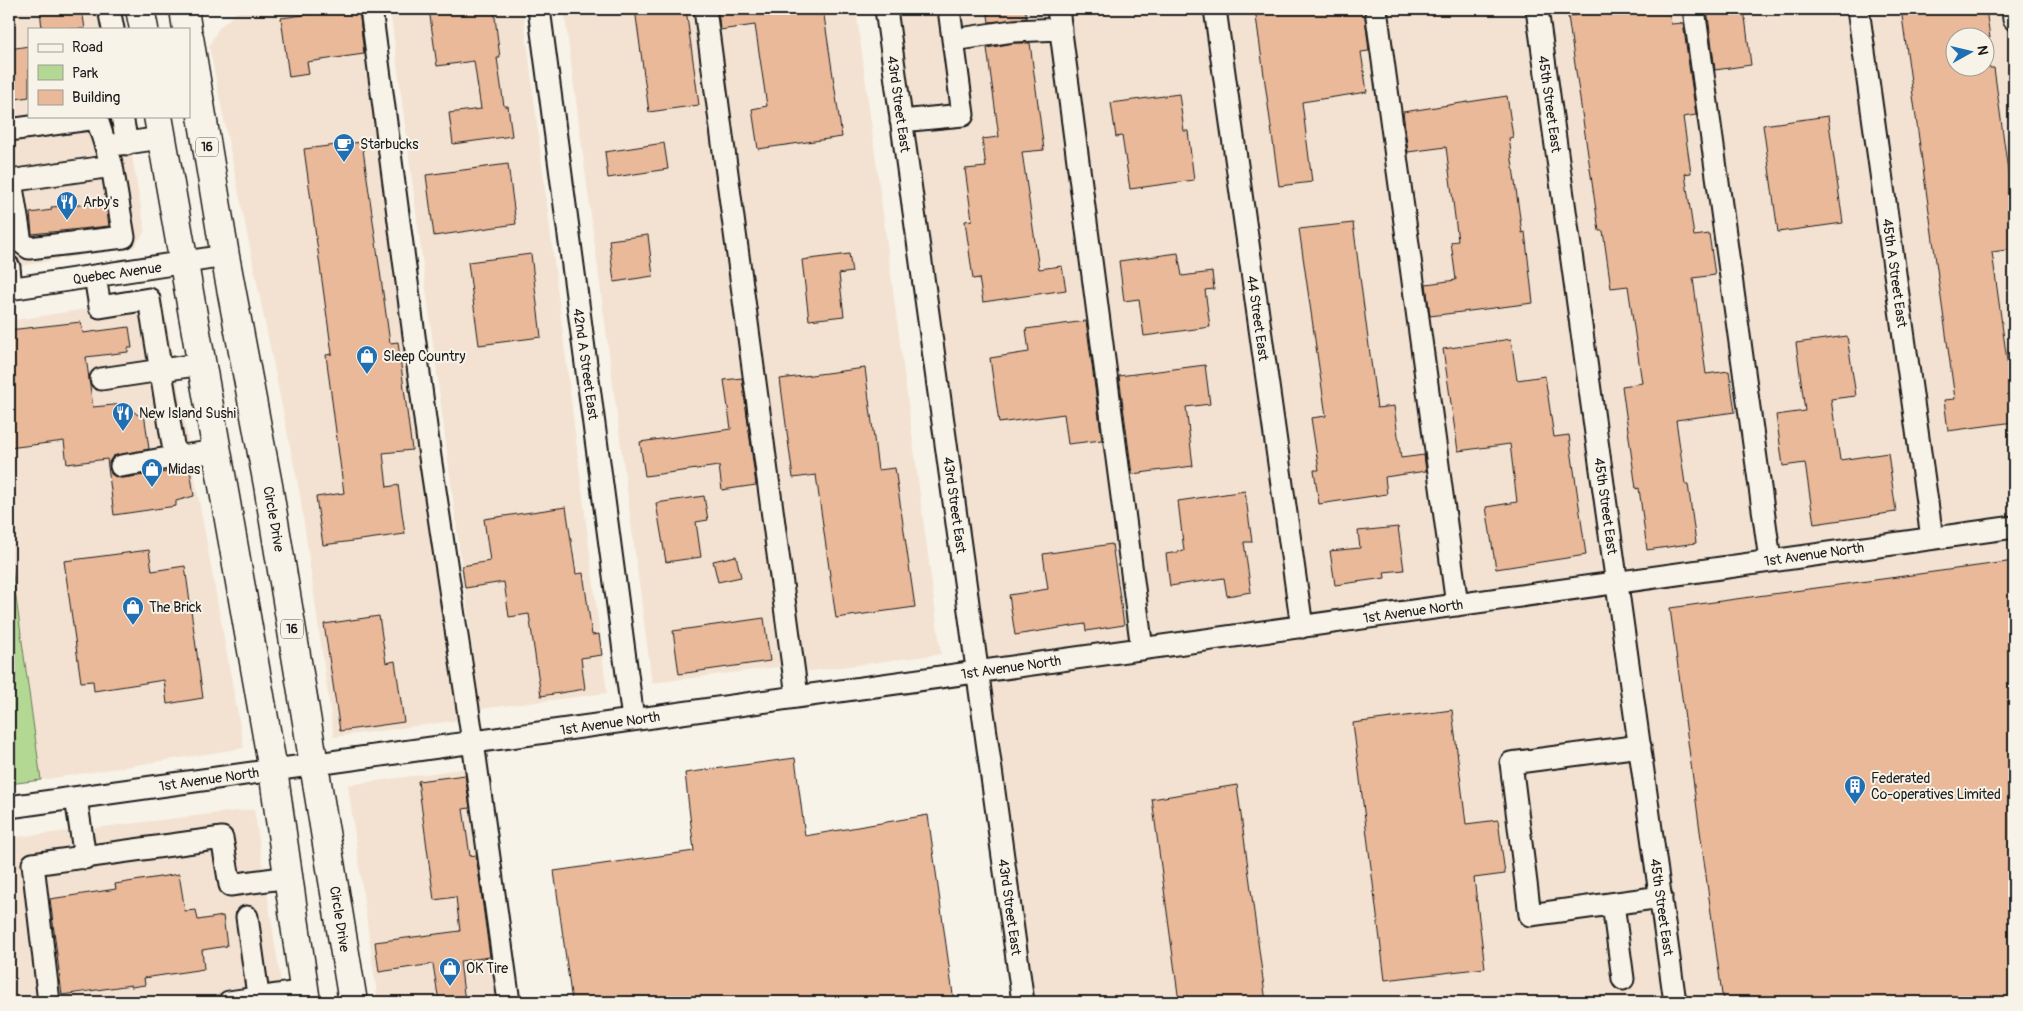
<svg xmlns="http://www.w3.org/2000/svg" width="2023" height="1011" font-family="Pangolin,sans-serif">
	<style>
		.built { fill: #f3e2d1; fill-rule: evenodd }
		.green { fill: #b2d893; stroke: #677a58 }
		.building { fill: #e9b99a; stroke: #1c1c1c }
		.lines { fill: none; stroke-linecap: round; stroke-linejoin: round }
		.minor-casing { stroke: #1c1c1c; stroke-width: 25 }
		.highway-casing { stroke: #1c1c1c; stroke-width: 31 }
		.minor { stroke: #f7f3e8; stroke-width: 21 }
		.highway { stroke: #f7f3e8; stroke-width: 28 }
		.labels { text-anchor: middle; stroke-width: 4; stroke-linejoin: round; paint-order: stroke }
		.shield { fill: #f7f3e8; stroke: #5e5c59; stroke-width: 1 }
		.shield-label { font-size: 12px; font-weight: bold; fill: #1c1c1c }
		.street-label { font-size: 14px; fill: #1c1c1c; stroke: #f7f3e8 }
		.poi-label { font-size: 14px; fill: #1c1c1c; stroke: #f7f3e8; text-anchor: start }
	</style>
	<rect width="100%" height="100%" fill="#f7f3e8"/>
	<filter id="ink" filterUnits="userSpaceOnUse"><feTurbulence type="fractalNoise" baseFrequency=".02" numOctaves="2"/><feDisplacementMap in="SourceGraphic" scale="10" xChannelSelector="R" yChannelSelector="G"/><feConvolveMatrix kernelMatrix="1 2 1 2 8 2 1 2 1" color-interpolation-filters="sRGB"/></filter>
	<g filter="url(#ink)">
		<!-- built -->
		<path class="built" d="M9 9H106L110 29H29V116H125L145 231 135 246 9 268Z
			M240 9H382L476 718 334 737 300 495 209 46 219 28Z
			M390 9H523L607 693 480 709Z
			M564 9H699L786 666 652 683Z
			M715 9H856L941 654 803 672Z
			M886 9H2014V1002H1023ZM1956 38H1986V68H1956Z
			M162 297 244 748 41 780 11 561H9V321Z
			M468 768 500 1002H378L348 785Z
			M254 809 284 1002H9V838Z"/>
		<!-- green -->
		<path class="green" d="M9 561H11L41 780 9 784Z"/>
		<!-- building -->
		<path class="building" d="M40 9H82L85 29H42Z
			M348 9H359L364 54 307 62 309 74 289 77 281 18Z
			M429 9H494L500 58H497L504 106H508L512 136 453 144 449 113 481 109 474 61 437 66Z
			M635 9H686L699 105 649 112Z
			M718 9H823L842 137 758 149 752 109 767 106 755 25 720 30Z
			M987 9H1025L1027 18 989 22Z
			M1255 9H1364L1369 51 1361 52 1367 92 1302 102 1312 182 1279 186Z
			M1623 9H1669L1671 24 1683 23 1696 115 1683 117 1691 173 1685 174 1694 236 1709 234 1715 275 1693 278 1706 374 1729 371 1735 412 1676 420 1685 484H1688L1696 543 1647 550 1639 488 1636 489 1622 386 1642 383 1628 286 1611 288 1603 231H1599L1568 16Z
			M1707 9H1744L1751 65 1715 70Z
			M1901 9H1986L1990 38H1956V68H1994L2014 215V249L1992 252 2009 375 2014 374V422L1948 431 1944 400 1955 399Z
			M1014 43H1030L1044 150 1022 152 1039 269 1062 266 1066 290 983 302 979 278 973 279 965 221 972 220 965 169 986 167 982 139 999 137 987 48Z
			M29 46V97L9 100V49Z
			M1179 94 1184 131H1188L1194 180 1130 189 1122 136 1116 137 1111 103Z
			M1507 96 1513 137 1509 138 1522 233 1525 232 1533 303 1430 316 1426 284 1456 280 1451 242 1458 241 1446 147 1408 152 1403 112Z
			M1828 116 1843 223 1778 232 1763 125Z
			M362 142 390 343 398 342 412 450 383 453 387 487 398 485 405 534 323 545 316 497 344 493 326 355 332 354 304 149Z
			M664 143 668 169 608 178 605 152Z
			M508 164 516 224 434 236 426 175Z
			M106 203 109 226 32 234 30 213 52 210 51 207Z
			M1353 223 1377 408 1394 406 1401 458 1424 455 1426 471 1385 477 1387 494 1319 504 1314 470H1319L1311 418 1326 416 1299 229Z
			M648 235 653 276 614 282 609 240Z
			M1178 253 1182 276 1212 272 1214 289 1205 290 1210 327 1144 336 1139 299 1124 301 1119 261Z
			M531 254 541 337 479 345 468 262Z
			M849 254 852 272 839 274 844 316 809 320 802 260Z
			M1086 321 1102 440 1068 444 1064 414 999 423 990 358 1029 352 1026 329Z
			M81 322 83 333 129 327 132 348H128V352L86 357 93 407 124 404 138 415 144 413 149 449 113 456 109 462 111 474 116 477 123 478 190 469 194 496 176 501V506L114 515 107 459 67 464 64 441 9 448V330Z
			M1847 336 1856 396 1831 399 1840 460 1888 453 1896 512 1814 524 1805 463 1783 466 1776 415 1805 411 1796 343Z
			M1511 339 1517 380 1545 376 1554 437 1569 435 1586 555 1496 569 1486 507 1517 502 1510 444 1458 451 1443 349Z
			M1205 365 1210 404 1186 407 1193 466 1132 474 1119 376Z
			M865 368 878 470 895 468 915 607 836 618 816 475 793 478 780 379Z
			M742 378 756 485 722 490 719 466 645 476 640 442 731 429 724 380Z
			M1245 491 1252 542H1244L1251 592 1227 596 1224 578 1170 586 1166 554 1184 551 1178 501Z
			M704 496 708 520 696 522 701 557 666 562 656 503Z
			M566 507 576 574 583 573 592 635 599 634 602 655 581 658 585 689 541 696 529 614 509 617 504 582 465 588 462 566 490 561 484 519Z
			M1398 527 1404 570 1384 572 1385 578 1335 585 1330 551 1360 548 1358 531Z
			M1112 544 1124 625 1086 631 1085 624 1015 635 1009 595 1048 589 1043 554Z
			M149 550 152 571 185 566 203 698 167 704 164 680 94 691 93 681 81 682 64 561Z
			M736 556 741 577 718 582 713 561Z
			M2014 561V1002H1723L1670 608Z
			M379 616 386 663 395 661 404 722 340 731 324 624Z
			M764 618 770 661 679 674 673 631Z
			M1452 710 1466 824 1498 820 1505 874 1474 878 1485 968 1385 980 1353 723Z
			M795 758 805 836 928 815 954 1002H572L554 871 694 851 685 773Z
			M465 775 470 808 463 809 470 856 476 855 490 957 460 961 465 1002H439L433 964 379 972 375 942 460 931 456 897 434 900 418 781Z
			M1237 785 1266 1002H1179L1152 799Z
			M179 874 185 911 196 910 198 920 223 916 227 946 202 950 204 969 144 978 145 985 131 987V985L62 995 50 899 116 889 115 884Z"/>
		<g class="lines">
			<!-- minor casing -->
			<g class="minor-casing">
				<path id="minor" d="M109 9 113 29
					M371 9 430 457 473 742 509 1002
					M539 9 633 719
					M705 9 797 696
					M886 9 1023 1002
					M1058 9 1142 649
					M1215 9 1302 627
					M1376 9 1457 605
					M1537 9 1675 1002
					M1694 9 1770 560
					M1858 9 1932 538
					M2013 9 2014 19
					M953 40 1013 31 1061 29
					M122 116 127 144
					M901 121 963 115 949 9
					M9 130 97 118
					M106 146 161 138
					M9 181 112 166
					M11 181 21 242 29 248 124 237 112 166 96 116
					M9 267 11 288
					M95 276 100 307 149 299 175 457 121 466
					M9 289 225 256
					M101 379 202 364
					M175 457 217 451
					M1640 746 1511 763 1530 915 1661 897
					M76 798 85 858
					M9 807 2014 527
					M1613 904 1623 979
					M247 917 259 1002
					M49 1002 33 864 222 838 230 885 289 877
					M229 1002 305 991"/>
			</g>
			<!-- highway casing -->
			<g class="highway-casing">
				<path id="highway" d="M140 9 144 29
					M184 9 187 29
					M189 37 225 256 268 485 353 1002
					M158 116 273 770 306 1002"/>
			</g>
			<!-- minor -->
			<use href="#minor" class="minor"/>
			<!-- highway -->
			<use href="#highway" class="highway"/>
		</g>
	</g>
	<!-- icons -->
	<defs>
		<g id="cafe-pin" transform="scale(1.125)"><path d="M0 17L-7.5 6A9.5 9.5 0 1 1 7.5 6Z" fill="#1f6fb2" stroke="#f7f3e8"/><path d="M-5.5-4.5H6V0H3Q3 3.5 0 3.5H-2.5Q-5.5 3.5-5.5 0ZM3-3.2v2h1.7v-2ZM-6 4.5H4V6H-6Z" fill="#fff"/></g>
		<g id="restaurant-pin" transform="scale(1.125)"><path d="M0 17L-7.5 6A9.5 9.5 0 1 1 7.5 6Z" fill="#1f6fb2" stroke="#f7f3e8"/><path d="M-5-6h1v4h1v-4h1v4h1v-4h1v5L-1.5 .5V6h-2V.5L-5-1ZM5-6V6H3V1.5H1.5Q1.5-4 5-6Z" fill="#fff"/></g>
		<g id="shop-pin" transform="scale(1.125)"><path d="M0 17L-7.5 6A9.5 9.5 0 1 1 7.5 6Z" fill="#1f6fb2" stroke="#f7f3e8"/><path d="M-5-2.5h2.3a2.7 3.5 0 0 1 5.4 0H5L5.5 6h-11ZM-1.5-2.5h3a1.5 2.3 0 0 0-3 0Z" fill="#fff"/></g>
		<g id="building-pin" transform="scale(1.125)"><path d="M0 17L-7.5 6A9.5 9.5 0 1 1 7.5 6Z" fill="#1f6fb2" stroke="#f7f3e8"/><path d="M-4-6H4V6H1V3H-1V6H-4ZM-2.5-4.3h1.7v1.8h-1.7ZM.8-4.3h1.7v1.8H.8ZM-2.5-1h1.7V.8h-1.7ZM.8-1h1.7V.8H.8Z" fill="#fff"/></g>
	</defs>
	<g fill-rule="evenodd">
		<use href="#cafe-pin" x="344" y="144"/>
		<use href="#restaurant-pin" x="67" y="202"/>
		<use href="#shop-pin" x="367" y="356"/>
		<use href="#restaurant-pin" x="123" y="413"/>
		<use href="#shop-pin" x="152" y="469"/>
		<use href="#shop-pin" x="133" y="607"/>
		<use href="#building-pin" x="1855" y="786"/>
		<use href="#shop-pin" x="450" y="968"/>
	</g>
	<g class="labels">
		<!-- shield labels -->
		<g class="shield">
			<rect x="196" y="137.5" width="22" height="19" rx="4"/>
			<rect x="281" y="619.5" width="22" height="19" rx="4"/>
		</g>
		<g class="shield-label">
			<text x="207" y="151">16</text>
			<text x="292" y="633">16</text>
		</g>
		<!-- street labels -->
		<g class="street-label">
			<text transform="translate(899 104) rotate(82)" y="5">43rd Street East</text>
			<text transform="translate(1550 104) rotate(82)" y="5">45th Street East</text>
			<text transform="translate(117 273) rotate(-8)" y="5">Quebec Avenue</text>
			<text transform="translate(1895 273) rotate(82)" y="5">45th A Street East</text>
			<text transform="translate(1258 318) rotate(82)" y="5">44 Street East</text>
			<text transform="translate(586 364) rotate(82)" y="5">42nd A Street East</text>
			<text transform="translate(955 505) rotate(82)" y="5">43rd Street East</text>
			<text transform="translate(1606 506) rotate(82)" y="5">45th Street East</text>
			<text transform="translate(274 519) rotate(80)" y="5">Circle Drive</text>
			<text transform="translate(1814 554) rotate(-8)" y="5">1st Avenue North</text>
			<text transform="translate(1413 611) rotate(-8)" y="5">1st Avenue North</text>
			<text transform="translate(1011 667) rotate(-8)" y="5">1st Avenue North</text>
			<text transform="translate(610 723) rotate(-8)" y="5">1st Avenue North</text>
			<text transform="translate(209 779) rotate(-8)" y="5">1st Avenue North</text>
			<text transform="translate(1010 907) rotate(82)" y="5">43rd Street East</text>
			<text transform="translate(1662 907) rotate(82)" y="5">45th Street East</text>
			<text transform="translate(340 919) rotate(81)" y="5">Circle Drive</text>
		</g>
		<!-- poi labels -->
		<g class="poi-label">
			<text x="360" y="149">Starbucks</text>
			<text x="83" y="207">Arby's</text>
			<text x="383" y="361">Sleep Country</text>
			<text x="139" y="418">New Island Sushi</text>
			<text x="168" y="474">Midas</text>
			<text x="149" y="612">The Brick</text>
			<text x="1871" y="783">Federated<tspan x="1871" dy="16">Co-operatives Limited</tspan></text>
			<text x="466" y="973">OK Tire</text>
		</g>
	</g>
	<!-- margin -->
	<rect width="2023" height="1011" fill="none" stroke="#f7f3e8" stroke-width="30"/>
	<rect x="15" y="15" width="1993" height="981" fill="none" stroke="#1c1c1c" stroke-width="2" filter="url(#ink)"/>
	<!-- legend -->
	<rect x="28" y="28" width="162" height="90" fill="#f7f3e8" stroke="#9f9d96"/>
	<rect x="38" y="44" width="25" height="8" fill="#f7f3e8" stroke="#9f9d96"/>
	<text x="72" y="52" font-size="15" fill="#1c1c1c">Road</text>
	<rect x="38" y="65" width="25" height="15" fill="#b2d893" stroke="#9f9d96"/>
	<text x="72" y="78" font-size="15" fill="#1c1c1c">Park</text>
	<rect x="38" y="90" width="25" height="15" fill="#e9b99a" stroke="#9f9d96"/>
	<text x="72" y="102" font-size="15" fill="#1c1c1c">Building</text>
	<!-- north arrow -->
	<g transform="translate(1970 52) rotate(82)"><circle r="24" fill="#f7f3e8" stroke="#9f9d96"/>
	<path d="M0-4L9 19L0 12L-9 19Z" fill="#1f6fb2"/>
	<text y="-8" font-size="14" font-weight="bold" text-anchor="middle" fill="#1c1c1c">N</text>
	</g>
</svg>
